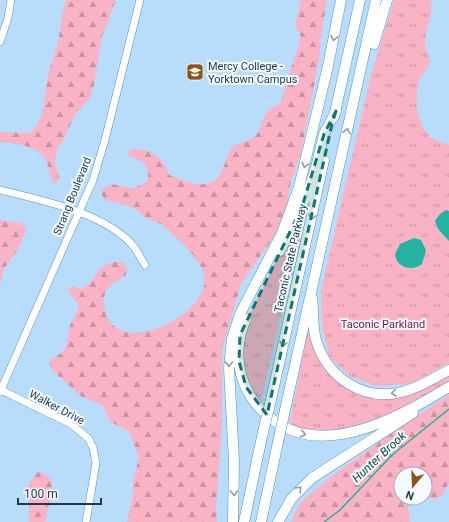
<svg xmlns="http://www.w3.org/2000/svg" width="449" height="522" font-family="Roboto,sans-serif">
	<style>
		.grass { fill: url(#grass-tufts) }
		.forest { fill: url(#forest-firs) }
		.water { fill: #22b3a2 }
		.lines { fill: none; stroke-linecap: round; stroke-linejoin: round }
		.stream { stroke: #22b3a2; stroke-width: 1.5 }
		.minor-casing { stroke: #5392c1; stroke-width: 8 }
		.highway-casing { stroke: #5392c1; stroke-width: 11 }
		.minor { stroke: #fff; stroke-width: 7 }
		.highway { stroke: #fff; stroke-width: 10 }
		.highway-bridge-casing { stroke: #5392c1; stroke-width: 11; stroke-linecap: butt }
		.highway-bridge { stroke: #fff; stroke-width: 10 }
		.oneway { stroke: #8e9ca5 }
		.marked { fill: #0f766e; fill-opacity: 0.2; stroke: #0f766e; stroke-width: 3; stroke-dasharray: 8 5; stroke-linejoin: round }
		.labels { text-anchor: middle; stroke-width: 4; stroke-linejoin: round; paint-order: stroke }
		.poi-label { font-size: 11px; fill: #1d384b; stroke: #f4faff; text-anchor: start }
		.street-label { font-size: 11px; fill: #1d384b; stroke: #f4faff }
		.park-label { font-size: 11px; fill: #861844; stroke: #f4faff }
		.water-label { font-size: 12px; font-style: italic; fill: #0f4942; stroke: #f4faff }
	</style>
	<defs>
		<pattern id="grass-tufts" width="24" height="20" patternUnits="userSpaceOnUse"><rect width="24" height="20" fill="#fab3c5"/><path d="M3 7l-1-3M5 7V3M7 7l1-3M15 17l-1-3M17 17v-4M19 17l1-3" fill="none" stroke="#ca93a2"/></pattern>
		<pattern id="forest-firs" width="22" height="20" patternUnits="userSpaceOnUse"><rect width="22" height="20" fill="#fab3c5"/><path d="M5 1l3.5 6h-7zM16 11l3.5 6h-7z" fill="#ca93a2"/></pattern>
	</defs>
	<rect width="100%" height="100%" fill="#b8ddfc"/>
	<!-- grass -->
	<path class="grass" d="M394 0H431C433 14 426 28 425 42 424 51 432 57 429 66 426 71 421 75 419 81 414 100 416 128 435 140 439 142 444 143 449 145V211L446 210 438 229 449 241V363L410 384 375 386 350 376 330 358 322 327 321 290 371 75Z
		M302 210 305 211 261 402 255 398 247 381 240 352 243 334 256 302Z
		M310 334 336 380 375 396 449 373V381C410 406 354 434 307 432 301 432 295 428 289 426L307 335Z"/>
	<!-- forest -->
	<path class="forest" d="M66 0H116L102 37 94 84 90 98 74 116 65 137 56 150 55 165 60 179 53 184C50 177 50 170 47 163 40 145 17 144 0 142V132L30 133C46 118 44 96 48 75 50 65 55 56 57 46 61 30 61 15 66 0Z
		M301 0H327L321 37 319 60 301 153 291 181 286 210 277 232 241 284 222 349V427L216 510 217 522H127L133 496V480L139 458 131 436 125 429 110 422 103 406 82 397 52 370 49 361 61 353 66 347 70 325 78 310V303L67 290 74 286 81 289C99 282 94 260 123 262L127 268 126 275C114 283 103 287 104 303 107 366 214 315 204 275 201 262 189 250 180 241 174 236 168 229 162 225 158 222 152 221 148 219 143 216 138 211 133 208 124 204 113 202 104 200L101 192C111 180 119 185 132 189L147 182C152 165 142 161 128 156L130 149C152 149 162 155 169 175 186 181 211 194 221 172 225 165 227 156 231 149 237 140 251 144 257 134 266 120 260 111 280 104L301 37 295 25Z
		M0 219 5 221 21 223 27 229 18 250 4 268 0 286Z
		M449 395V483L442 495 436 499 425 497V474H401V498H412L408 508 410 522H291L299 504 329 478 412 419Z
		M38 472C43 473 49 475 51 480 54 489 47 512 45 522H29V484Z"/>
	<!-- water -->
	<path class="water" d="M446 210 449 211V241L438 229 435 221 440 214Z
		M414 238 421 240 426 250 422 264C413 272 396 268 395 254L400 244Z"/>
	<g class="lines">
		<!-- stream -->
		<path class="stream" d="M324 522 340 510 392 455 449 409"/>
		<!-- minor casing -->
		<g class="minor-casing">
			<path id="minor" d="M0 42 8 18 11 0
				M0 190C40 200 107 213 134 247 138 252 141 259 145 265
				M1 390 71 424 89 439 93 448 96 463 86 522
				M0 392 93 180 105 140 140 0"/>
		</g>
		<!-- highway casing -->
		<g class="highway-casing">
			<path id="highway" d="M374 44 387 0
				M334 117 360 0
				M280 251 306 197 316 168 324 134 336 111
				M312 298C314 312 312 326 316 340 327 377 363 402 402 392 419 388 434 378 449 370
				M246 319C235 343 236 369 248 392 254 403 262 412 272 419 324 460 402 416 449 387
				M271 400 324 160
				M285 410 376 0
				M233 522 234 461 229 368 232 339 240 314 282 233 299 187 328 66 341 0
				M244 522 263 432
				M261 522 278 442
				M278 522 292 498 312 478 413 413"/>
		</g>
		<!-- minor -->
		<use href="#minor" class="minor"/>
		<!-- highway -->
		<use href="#highway" class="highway"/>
		<!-- highway-bridge casing -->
		<g class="highway-bridge-casing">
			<path id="highway-bridge" d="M263 432 271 400
				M278 442 285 410"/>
		</g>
		<!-- highway-bridge -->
		<use href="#highway-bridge" class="highway-bridge"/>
	</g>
	<!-- one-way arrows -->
	<defs><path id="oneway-chevron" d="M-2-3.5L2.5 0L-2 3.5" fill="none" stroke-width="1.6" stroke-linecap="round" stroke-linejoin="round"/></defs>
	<g class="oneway">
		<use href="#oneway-chevron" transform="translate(334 38) rotate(102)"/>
		<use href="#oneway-chevron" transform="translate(347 131) rotate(-77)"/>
		<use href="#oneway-chevron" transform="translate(305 165) rotate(105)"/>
		<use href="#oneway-chevron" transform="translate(312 217) rotate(103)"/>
		<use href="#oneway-chevron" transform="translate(283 344) rotate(103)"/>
		<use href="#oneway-chevron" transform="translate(229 364) rotate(91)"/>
		<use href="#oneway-chevron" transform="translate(394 393) rotate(173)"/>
		<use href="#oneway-chevron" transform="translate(303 434) rotate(13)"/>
		<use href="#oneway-chevron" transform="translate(299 489) rotate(-47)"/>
		<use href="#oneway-chevron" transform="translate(234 493) rotate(91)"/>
	</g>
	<!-- marked area -->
	<path class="marked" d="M336 111 332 124 267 415 246 387 239 361 240 335 302 207 324 134Z"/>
	<!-- icons -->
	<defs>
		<g id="school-square" transform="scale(0.9)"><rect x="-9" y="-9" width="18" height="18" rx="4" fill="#8f5412" stroke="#f4faff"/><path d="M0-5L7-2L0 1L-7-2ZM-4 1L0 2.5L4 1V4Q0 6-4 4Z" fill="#fff"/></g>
	</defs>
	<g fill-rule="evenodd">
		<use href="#school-square" x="195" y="72"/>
	</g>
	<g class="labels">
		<!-- poi labels -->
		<g class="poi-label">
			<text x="208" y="70">Mercy College -<tspan x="208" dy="13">Yorktown Campus</tspan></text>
		</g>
		<!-- street labels -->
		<g class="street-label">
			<text transform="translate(72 196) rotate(-68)" y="4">Strang Boulevard</text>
			<text transform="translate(290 258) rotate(-77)" y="4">Taconic State Parkway</text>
			<text transform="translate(57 407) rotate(28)" y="4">Walker Drive</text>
		</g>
		<!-- park labels -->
		<g class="park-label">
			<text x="383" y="328">Taconic Parkland</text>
		</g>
		<!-- water labels -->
		<g class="water-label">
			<text transform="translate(379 457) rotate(-43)" y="4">Hunter Brook</text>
		</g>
	</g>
	<!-- north arrow -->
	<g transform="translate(413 486) rotate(199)"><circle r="19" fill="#f4faff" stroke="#9eacb7"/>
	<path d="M0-3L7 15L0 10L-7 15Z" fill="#8f5412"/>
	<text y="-6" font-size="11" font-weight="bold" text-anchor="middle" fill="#1d384b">N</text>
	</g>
	<!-- scale -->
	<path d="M18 498v6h83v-6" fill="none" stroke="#1d384b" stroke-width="2"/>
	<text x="24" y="498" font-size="12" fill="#1d384b" stroke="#f4faff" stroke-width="3" paint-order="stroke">100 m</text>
</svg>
